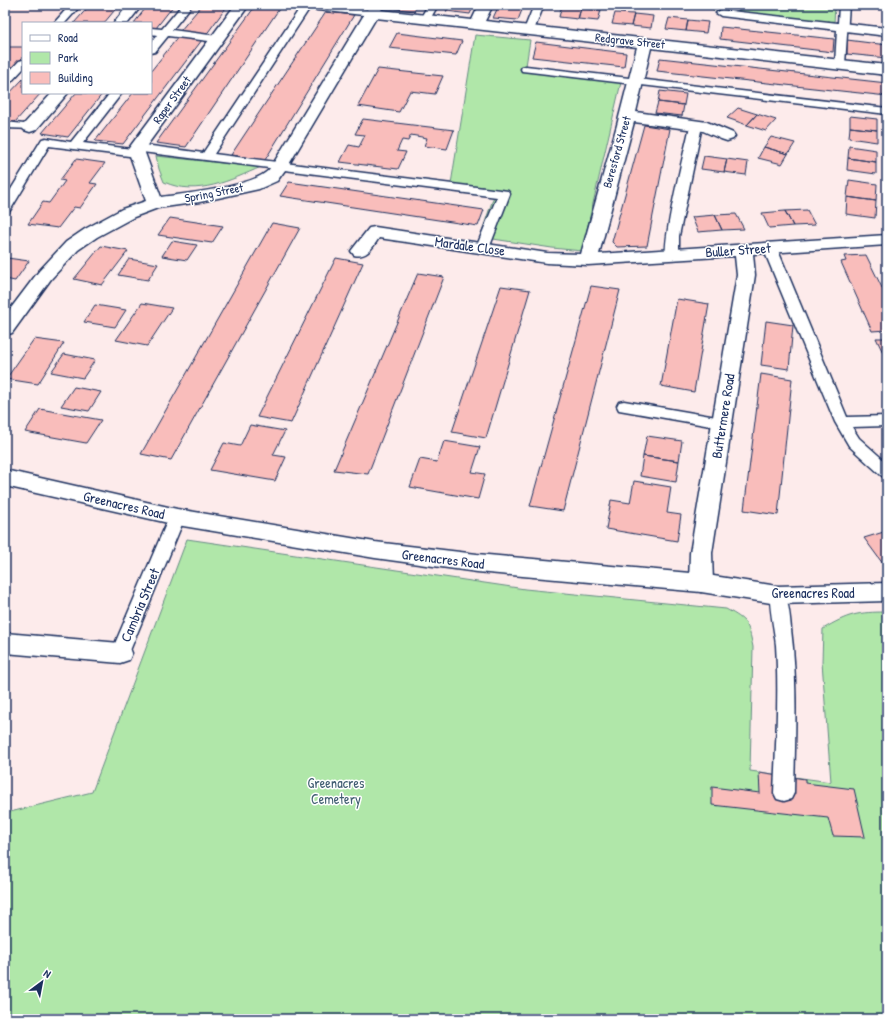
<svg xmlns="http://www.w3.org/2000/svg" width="892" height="1024" font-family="'Patrick Hand',sans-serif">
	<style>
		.built { fill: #fcdddd }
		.green { fill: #b0e7a9; stroke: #668b84 }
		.building { fill: #f9bdbb; stroke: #1b2f5e }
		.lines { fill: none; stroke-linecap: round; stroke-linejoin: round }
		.service-casing { stroke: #1b2f5e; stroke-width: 3 }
		.minor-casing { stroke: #1b2f5e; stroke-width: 3 }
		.tertiary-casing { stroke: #1b2f5e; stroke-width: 3 }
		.service { fill: #fff; fill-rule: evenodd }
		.minor { fill: #fff; fill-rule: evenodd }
		.tertiary { fill: #fff; fill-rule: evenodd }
		.labels { text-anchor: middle; stroke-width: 3; stroke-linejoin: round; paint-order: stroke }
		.far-street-label { font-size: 12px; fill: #1b2f5e; stroke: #fff }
		.street-label { font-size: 14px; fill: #1b2f5e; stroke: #fff }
		.park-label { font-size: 14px; fill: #405d71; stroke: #fff }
	</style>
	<rect width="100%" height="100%" fill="#fdebeb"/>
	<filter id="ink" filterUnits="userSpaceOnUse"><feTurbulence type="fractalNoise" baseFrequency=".025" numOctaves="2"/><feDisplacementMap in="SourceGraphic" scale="8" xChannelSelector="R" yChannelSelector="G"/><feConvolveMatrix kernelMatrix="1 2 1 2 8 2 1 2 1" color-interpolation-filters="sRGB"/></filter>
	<g filter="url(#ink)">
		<!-- built -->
		<path class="built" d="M5 5H68L53 23H23V57L5 77Z"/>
		<!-- green -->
		<path class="green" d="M695 5H835L834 23 713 10 712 7Z
			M475 35 530 40 526 66 622 78 582 251 552 248 480 237 494 196 450 190Z
			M156 156 261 167C231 180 197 197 164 182L159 169Z
			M187 539 525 589 726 609C748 621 748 623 753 647L750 771 831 782 822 662 823 629C848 614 858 612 887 612V1019H5V818L10 812 92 792Z"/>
		<!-- building -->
		<path class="building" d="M90 5H119L104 23H74Z
			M148 5H174L156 28H151V23H134Z
			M202 5H228L206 35 180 31Z
			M256 5 281 6 186 147 156 143Z
			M393 5H417L414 11 391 8Z
			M450 5H474L470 14 446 11Z
			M499 5H524L518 20 493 18Z
			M562 5H582L578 19 559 17Z
			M581 8 601 10 598 21 578 19Z
			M326 12 354 15 265 160 231 155Z
			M615 13 634 14 631 26 612 24Z
			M634 14 653 16 651 28 631 26Z
			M669 18 688 20 686 31 666 29Z
			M688 20 708 22 706 33 686 31Z
			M721 27 834 39 833 52 720 39Z
			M397 33 462 41 456 55 389 48Z
			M178 37 202 40 123 144 95 141 133 93H151V71Z
			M847 40 887 45V58L847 54Z
			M536 42 626 53 624 67 532 57Z
			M5 47H23V57L5 76Z
			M660 58 887 83V96L657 71Z
			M378 69 443 76 435 94 410 91 399 112 358 106Z
			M23 79V93H41L15 122 5 121V98Z
			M660 91 686 94 684 105 658 102Z
			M76 93H103L68 137 42 133Z
			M658 102 684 105 682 116 655 113Z
			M738 108 757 114 747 125 727 118Z
			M757 114 776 120 766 131 747 125Z
			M850 116 877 119V130L850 127Z
			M363 119 454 130 447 149 424 146 427 138 411 135 408 141 402 140 397 151 406 152 398 169 340 162 349 145 359 147 365 135 355 134Z
			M644 125 670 129 647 246 617 247 612 242Z
			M850 127 877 130V142L849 138Z
			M771 137 795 143 788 154 764 147Z
			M849 146 876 150V162L848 158Z
			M764 147 788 154 782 164 758 158Z
			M704 156 727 159 724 172 701 169Z
			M848 158 876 162V174L847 170Z
			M76 159 105 163 90 183 97 184 80 208 74 207 58 228 28 224 43 202 49 203 65 181 60 180Z
			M727 159 748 162 746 175 724 172Z
			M849 180 877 184 876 201 847 197Z
			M289 182 484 210 478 226 280 196Z
			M847 197 876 201 875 218 846 214Z
			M807 210 815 225 793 226 785 211Z
			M785 211 793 226 769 228 762 213Z
			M736 214 744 229 722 230 715 215Z
			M715 215 722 230 698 232 692 217Z
			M170 218 223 226 212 243 158 235Z
			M272 223 300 228 171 460 141 454Z
			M172 241 197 245 187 260 162 256Z
			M101 246 128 251 102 285 74 279Z
			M866 255 887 298V330L872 331 841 262 846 261 844 256Z
			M7 258 29 261 15 281 5 279V260Z
			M336 258 363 263 291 423 257 417Z
			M129 259 158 264 148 280 118 275Z
			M418 273 444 277 368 474 334 470Z
			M501 286 530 290 486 438 452 432Z
			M591 286 620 290 563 511 530 506Z
			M677 299 709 304 694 392 661 386Z
			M142 303 172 308 147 346 116 340Z
			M95 305 126 310 115 327 84 322Z
			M766 321 793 325 789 369 761 365Z
			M876 338H887V361Z
			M34 339 64 343 38 384 6 379Z
			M64 354 95 360 83 378 51 372Z
			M761 374 792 379 778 515 744 510Z
			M74 387 101 392 89 411 61 406Z
			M40 409 101 420 86 443 25 432Z
			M250 425 285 431 273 455 286 457 275 481 210 470 224 443 240 446Z
			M647 436 682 441 679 461 643 456Z
			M444 441 480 447 472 472 485 474 478 499 410 487 420 459 437 462Z
			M643 456 679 461 676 482 640 476Z
			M634 481 671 487 667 513 681 515 677 541 606 529 611 500 630 503Z
			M887 531V568H886L864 538Z
			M759 772 805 779V783L854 789 865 837 833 836 828 818 712 805V787L760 793Z"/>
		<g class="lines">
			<!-- service casing -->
			<g class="service-casing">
				<path id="service" d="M70 5H81L65 23H54Z
					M182 5H192L172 30 217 36 222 39 217 42 168 36 155 52 151 53V43L157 35 151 34V28L162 29Z
					M295 5H328L372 10 377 13 372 16 309 9 214 154 508 191 510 194 488 251H478L476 248 497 197 142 152 141 156 137 157 49 146 11 209 9 212 5 213V199L42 139 46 138 71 142 110 93H122L83 143 132 149 133 145 137 144 203 153 300 8Z
					M428 5H438L429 21H421L420 19Z
					M534 5H544L534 30 529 33 524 30Z
					M839 5H849L845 64 840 67 835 64 837 30 721 16 716 13 721 10 838 23Z
					M23 60V69L9 84 5 85V76L19 61Z
					M526 66 887 108V114L522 71 521 69 522 67Z
					M5 122 34 125 36 127 34 129 5 128Z
					M696 123 700 124 702 126 679 236V255L677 258H667C660 247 686 145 690 126L692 124Z
					M770 244 775 245 777 248 847 417 887 416V426L852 427 859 438 887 463V478L882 476 849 446 835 422 763 248 765 245Z
					M624 401 722 418 727 419 729 423 727 427 722 428 619 410 617 406 619 402Z
					M177 511 183 513 185 517 129 653 126 658 120 660 114 658 111 653 169 517 171 513Z
					M777 588 783 590C789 602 790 617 791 629 798 684 795 738 794 793L791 799 784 801 777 799 774 793C776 744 779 694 776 645 775 633 767 598 771 590Z"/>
			</g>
			<!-- minor casing -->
			<g class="minor-casing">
				<path id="minor" d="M128 5H142L128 23H114Z
					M235 5H249L145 148V153L161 197C185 194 247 187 265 173 268 171 271 167 273 164L370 5H384L381 10 472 20 479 5H493L485 21 887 65V75L651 48 636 112 707 122 733 133 735 136 733 139 727 141 721 139 703 131 634 122 599 254 887 235V245L753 254 755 275 712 553 713 583 709 589 701 592 693 589 689 583 690 553 737 275 735 256 588 265 547 263 379 238C372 248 367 258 354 255L351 251 369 228 375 227 547 253 581 254 617 125 637 47 376 18 288 166 277 181 259 189 200 202 158 208 134 217 97 237 78 250 51 279 12 333 5 335V316L39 271 66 242 85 229 122 209 146 201 129 153V148Z
					M842 23 887 28V36L837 30 835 27 837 24Z
					M52 93H68L36 130 30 132 24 130 22 127 24 124Z
					M5 633 120 643 129 646 132 653 129 660 120 663 5 653Z"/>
			</g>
			<!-- tertiary casing -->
			<g class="tertiary-casing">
				<path id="tertiary" d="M5 470 177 509 375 542 477 554 701 574 777 586 887 583V601L777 604 701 592 477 572 375 558 177 525 5 486Z"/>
			</g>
			<!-- service -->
			<use href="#service" class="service"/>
			<!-- minor -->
			<use href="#minor" class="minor"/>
			<!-- tertiary -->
			<use href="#tertiary" class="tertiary"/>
		</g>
	</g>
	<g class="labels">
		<!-- far-street labels -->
		<g class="far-street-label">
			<text transform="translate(630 41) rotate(6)" y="4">Redgrave Street</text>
			<text transform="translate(172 100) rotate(-54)" y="4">Raper Street</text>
			<text transform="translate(617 152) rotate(-74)" y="4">Beresford Street</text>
			<text transform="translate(214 193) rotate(-11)" y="4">Spring Street</text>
		</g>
		<!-- street labels -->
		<g class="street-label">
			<text transform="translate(470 246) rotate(8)" y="5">Mardale Close</text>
			<text transform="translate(738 250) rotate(-4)" y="5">Buller Street</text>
			<text transform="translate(723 416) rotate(-81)" y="5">Buttermere Road</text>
			<text transform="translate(124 505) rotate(13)" y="5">Greenacres Road</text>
			<text transform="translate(443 559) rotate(7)" y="5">Greenacres Road</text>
			<text x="813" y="598">Greenacres Road</text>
			<text transform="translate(140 605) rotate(-67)" y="5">Cambria Street</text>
		</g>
		<!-- park labels -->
		<g class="park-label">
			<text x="336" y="788">Greenacres<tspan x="336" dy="16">Cemetery</tspan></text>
		</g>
	</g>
	<!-- margin -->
	<rect width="892" height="1024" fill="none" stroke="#fff" stroke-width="20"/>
	<rect x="10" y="10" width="872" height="1004" fill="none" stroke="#1b2f5e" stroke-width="1.5" filter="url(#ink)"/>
	<!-- legend -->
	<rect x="22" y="22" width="130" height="72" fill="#ffffff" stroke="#a4acbf"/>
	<rect x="30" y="35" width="20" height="6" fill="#ffffff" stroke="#a4acbf"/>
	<text x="58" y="42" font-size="12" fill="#1b2f5e">Road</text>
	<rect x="30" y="52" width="20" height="12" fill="#b0e7a9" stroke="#a4acbf"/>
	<text x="58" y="62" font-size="12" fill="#1b2f5e">Park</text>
	<rect x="30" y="72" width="20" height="12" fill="#f9bdbb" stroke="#a4acbf"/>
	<text x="58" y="82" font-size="12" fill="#1b2f5e">Building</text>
	<!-- north arrow -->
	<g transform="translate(42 982) rotate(32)" stroke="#ffffff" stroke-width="3" paint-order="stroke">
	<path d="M0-3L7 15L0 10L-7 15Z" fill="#1b2f5e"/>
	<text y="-6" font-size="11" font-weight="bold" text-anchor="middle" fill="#1b2f5e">N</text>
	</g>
</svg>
